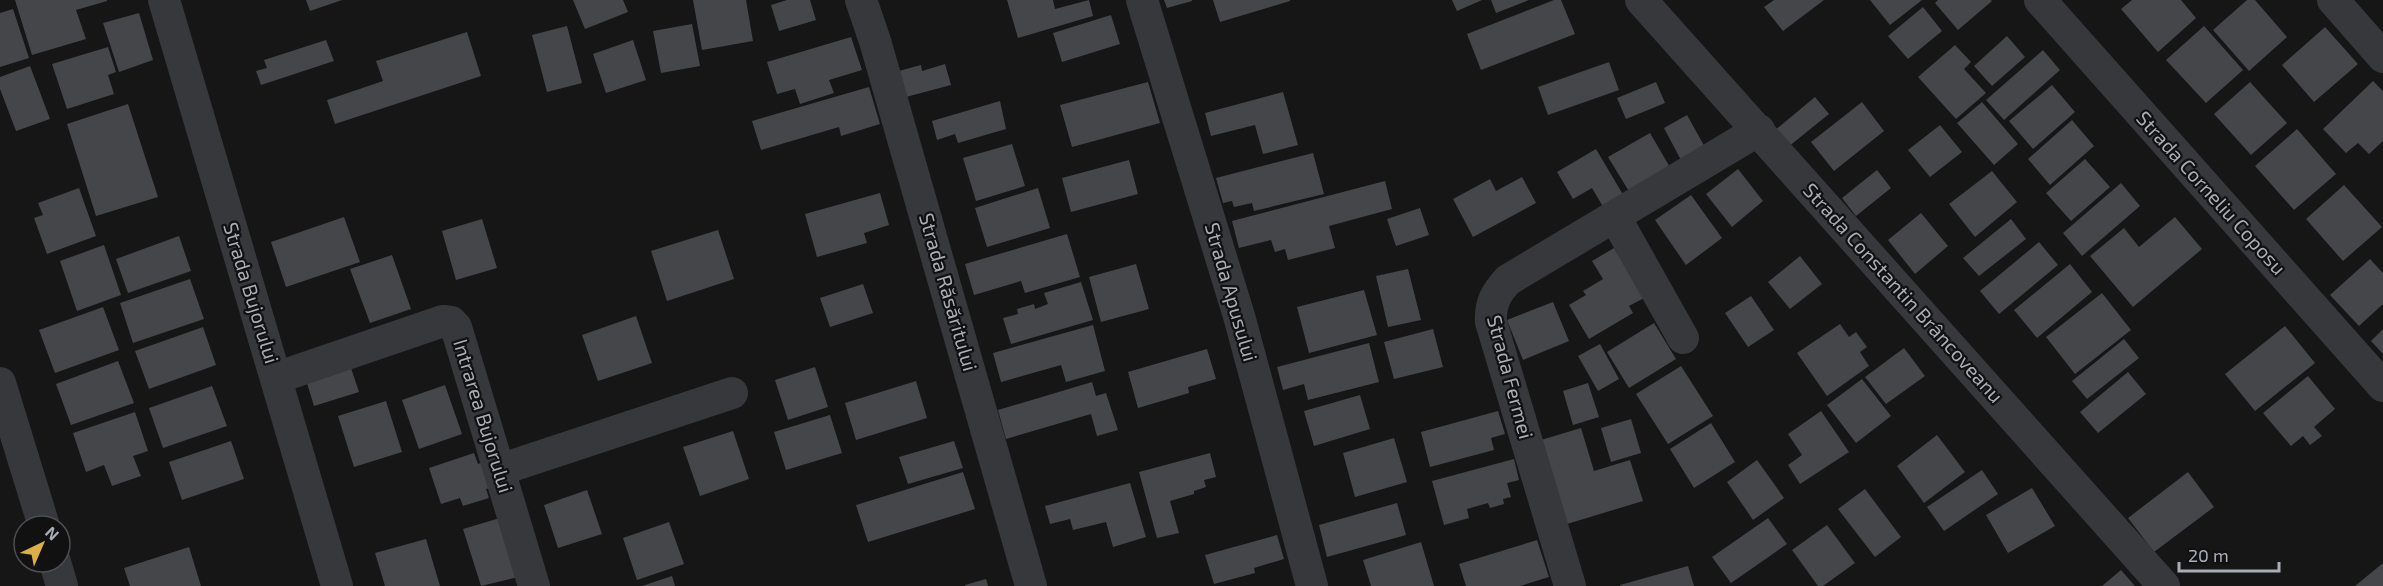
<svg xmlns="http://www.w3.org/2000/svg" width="2383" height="586" font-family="'Exo 2',sans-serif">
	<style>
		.building { fill: #45464a }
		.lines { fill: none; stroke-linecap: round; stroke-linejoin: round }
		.street { stroke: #37383c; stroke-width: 32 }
		.labels { text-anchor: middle; stroke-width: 4.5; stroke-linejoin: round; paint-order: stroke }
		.street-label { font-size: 20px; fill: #a9adb6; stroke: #111112 }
	</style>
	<rect width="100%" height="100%" fill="#161617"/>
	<!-- building -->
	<path class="building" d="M15 0H107V1L76 10 86 39 32 55Z
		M306 0H342L310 11Z
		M573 0H623L628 12 585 29Z
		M693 0H746L753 41 702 50Z
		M787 0H810L816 20 779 31 771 5Z
		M1007 0H1053L1055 9 1089 0 1093 16 1018 38Z
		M1164 0H1192V1L1167 8Z
		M1213 0H1290V1L1220 22Z
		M1452 0H1482L1457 11Z
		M1491 0H1529L1496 13Z
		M1554 0H1561L1575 34 1481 70 1467 34Z
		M1774 0H1824L1783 31 1764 7Z
		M1870 0H1922L1890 25Z
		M1938 0H1991L1992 1 1958 30 1935 3Z
		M2132 0H2181L2196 18 2158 52 2121 9Z
		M2247 0H2255L2287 37 2249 71 2213 30Z
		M1923 7 1942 31 1908 59 1888 36Z
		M13 9 29 58 0 67V13Z
		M139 13 153 60 119 72 103 23Z
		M1111 15 1120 44 1062 62 1053 33Z
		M692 24 700 66 661 73 653 31Z
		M567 26 582 83 547 92 532 35Z
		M2204 26 2243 70 2206 103 2166 60Z
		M2325 27 2358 64 2314 102 2282 65Z
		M467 32 481 76 335 124 327 100 383 81 376 61Z
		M2007 36 2025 57 1992 86 1974 66Z
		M851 37 862 70 829 80 834 93 800 104 795 89 777 94 767 62Z
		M326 40 334 61 261 85 256 71 267 68 264 60Z
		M633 40 646 80 606 93 593 54Z
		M1955 45 1971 62 1964 69 1986 93 1956 119 1918 77Z
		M108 47 116 72 108 75 114 94 67 109 52 64Z
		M2043 50 2060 70 2004 120 1986 100Z
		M1609 62 1619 90 1548 115 1538 87Z
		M945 64 951 85 906 97 899 71 921 65 922 71Z
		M30 66 50 119 16 131 0 89V77Z
		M2373 81 2383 91V141L2369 154 2358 143 2346 153 2323 129Z
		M1148 82 1160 123 1072 147 1060 105Z
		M1656 82 1665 103 1626 119 1617 98Z
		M2250 82 2287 123 2251 155 2214 114Z
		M2052 85 2075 112 2033 149 2009 121Z
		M869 87 880 124 841 136 839 127 761 150 752 121Z
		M1283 92 1298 145 1263 154 1255 125 1211 136 1205 113Z
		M1815 97 1829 114 1788 147 1774 131Z
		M1000 101 1006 129 958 143 955 134 937 140 932 121Z
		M1862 102 1884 131 1834 171 1811 142Z
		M1982 102 2018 144 1994 165 1957 123Z
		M128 104 158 197 96 216 67 124Z
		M1687 115 1706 149 1682 162 1664 128Z
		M2072 120 2094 146 2050 185 2028 159Z
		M1940 125 1962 152 1930 177 1908 150Z
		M2297 129 2336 174 2294 210 2255 166Z
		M1650 133 1671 169 1630 193 1608 157Z
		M1012 144 1025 186 976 201 963 158Z
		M1596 149 1625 198 1605 210 1592 188 1573 199 1557 172Z
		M1313 153 1324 194 1254 211 1252 203 1234 207 1232 201 1223 203 1216 178Z
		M2085 159 2110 187 2071 221 2046 193Z
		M1129 160 1138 194 1071 212 1062 178Z
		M1738 169 1763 201 1732 227 1706 194Z
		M1877 170 1891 188 1856 216 1842 198Z
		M1992 171 2017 202 1975 237 1949 204Z
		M1522 177 1536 203 1473 237 1453 199 1490 179 1496 191Z
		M1385 181 1392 209 1329 226 1335 248 1288 260 1285 249 1275 252 1271 240 1239 248 1232 221Z
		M2121 183 2140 206 2082 256 2063 233Z
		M2344 185 2382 227 2343 261 2306 219Z
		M79 188 96 236 47 254 34 218 43 215 38 203Z
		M1038 188 1050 228 987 247 975 208Z
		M880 193 889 225 864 233 867 243 817 257 805 214Z
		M1691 195 1722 238 1686 265 1655 220Z
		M1420 208 1429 235 1396 246 1387 219Z
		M1921 213 1948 246 1915 274 1888 240Z
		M344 217 360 262 286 287 271 242Z
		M2175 217 2202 249 2133 307 2090 256 2124 228 2139 247Z
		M482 219 497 268 456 280 442 231Z
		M2011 219 2026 239 1979 276 1963 258Z
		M718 230 734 279 667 301 651 251Z
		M1067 234 1080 277 1025 293 1021 281 974 295 965 264Z
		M179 236 191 271 128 293 116 259Z
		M2039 242 2058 265 1999 314 1980 291Z
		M104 245 121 295 77 311 60 261Z
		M1614 248 1644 298 1629 306 1633 313 1589 339 1569 305 1586 295 1583 291 1603 279 1592 261Z
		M392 255 411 309 370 323 350 269Z
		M1800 256 1822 284 1790 309 1768 282Z
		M2370 259 2383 273V304L2359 326 2330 295Z
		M1136 264 1149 309 1101 322 1089 277Z
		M2070 264 2092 292 2037 338 2014 310Z
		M1408 269 1421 320 1388 327 1376 276Z
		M190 279 204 319 133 343 120 303Z
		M1081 282 1093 320 1011 344 1003 318 1018 314 1017 309 1034 304 1035 309 1048 304 1044 293Z
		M863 284 873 313 830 327 820 298Z
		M1364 290 1377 335 1309 353 1297 307Z
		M2102 293 2131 330 2075 374 2046 337Z
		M1751 296 1774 330 1748 347 1725 313Z
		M1553 302 1569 341 1523 360 1507 320Z
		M103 307 119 350 55 373 39 330Z
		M636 316 652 363 598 381 582 335Z
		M1654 323 1676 359 1629 388 1607 352Z
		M1840 324 1849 337 1856 332 1867 347 1860 352 1869 366 1827 396 1797 353Z
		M1093 325 1105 371 1066 382 1061 365 1001 382 993 353Z
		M2285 326 2315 363 2255 411 2225 374Z
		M203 327 216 365 149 389 135 351Z
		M1433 329 1443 367 1394 379 1384 342Z
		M2383 329V354L2371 341Z
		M2124 339 2139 358 2087 399 2072 381Z
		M1369 343 1379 382 1308 400 1304 384 1283 390 1277 367Z
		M1600 344 1619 379 1598 391 1578 356Z
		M1904 348 1925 376 1886 404 1865 377Z
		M1207 349 1216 379 1188 387 1189 393 1138 408 1128 372Z
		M118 361 134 403 71 425 56 384Z
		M350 365 359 392 314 406 306 380Z
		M1681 366 1713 416 1668 444 1636 394Z
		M815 367 828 407 788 420 775 380Z
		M2128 372 2146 394 2098 433 2080 412Z
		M2308 376 2335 409 2314 427 2322 436 2310 445 2303 436 2291 446 2263 413Z
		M1862 379 1891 416 1856 443 1827 405Z
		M916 381 927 418 856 440 845 403Z
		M1092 382 1096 396 1106 393 1118 430 1097 436 1091 414 1006 439 998 410Z
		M1588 383 1599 417 1573 425 1563 391Z
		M445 385 462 434 419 449 402 400Z
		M212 386 227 426 163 448 149 408Z
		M1360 395 1370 429 1314 446 1304 411Z
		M386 401 402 452 354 467 338 416Z
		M1498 411 1505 434 1491 438 1494 450 1430 467 1421 432Z
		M1821 411 1849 452 1800 484 1788 465 1802 455 1788 434Z
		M135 412 148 451 133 456 141 476 112 486 104 465 86 472 73 433Z
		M830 415 842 453 786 470 774 432Z
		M1631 419 1641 453 1611 462 1601 428Z
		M1711 423 1735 462 1694 488 1670 449Z
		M1581 428 1594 471 1630 460 1643 501 1567 524 1541 440Z
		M733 431 749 479 700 496 683 447Z
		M1937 435 1965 472 1924 503 1897 466Z
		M1394 438 1407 482 1355 497 1343 453Z
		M231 441 244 479 182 500 169 462Z
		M954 441 963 468 908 484 899 457Z
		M474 453 478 464 486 461 494 487 486 489 489 498 463 506 460 498 441 504 429 468Z
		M1210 453 1216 477 1204 480 1206 487 1194 491V494L1170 501 1179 533 1157 538 1139 472Z
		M1514 459 1519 480 1507 483 1511 497 1503 499 1504 504 1490 508 1488 503 1467 509 1469 518 1444 525 1432 481Z
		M1757 460 1784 498 1753 520 1727 482Z
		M1982 470 1998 494 1944 531 1927 507Z
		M963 472 975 509 868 542 856 505Z
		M2188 472 2214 507 2154 552 2128 518Z
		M1130 483 1146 537 1113 547 1106 522 1073 530 1070 519 1050 524 1045 506Z
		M2032 488 2055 526 2008 553 1986 515Z
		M1865 489 1901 537 1875 557 1838 509Z
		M587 490 602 534 558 548 544 505Z
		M1397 503 1406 535 1327 557 1319 525Z
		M500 518 518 577 481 586 463 529Z
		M1768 518 1787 544 1731 583 1712 557Z
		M669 522 684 564 637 580 623 538Z
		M1827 525 1855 563 1823 586H1818L1792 550Z
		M1277 535 1284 559 1254 568 1255 573 1214 584 1205 555Z
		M426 539 440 586H385L375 553Z
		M1537 540 1549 577 1520 586H1466L1459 564Z
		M1421 542 1434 586H1371L1363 560Z
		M189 547 201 586H130L124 568Z
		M2383 563V586H2355Z
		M1688 566 1694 586H1620V585Z
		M2121 570 2135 586H2102Z
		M672 576 675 586H642Z
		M986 579 988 586H965V585Z"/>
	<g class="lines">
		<!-- street -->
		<path class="street" d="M164 0 337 586
			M861 0 875 41 1031 586
			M1142 0 1239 316 1312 586
			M1641 0 2164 586
			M2040 0 2383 386
			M2333 0 2383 57
			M1615 217 1683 338
			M276 378 443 321 451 322 456 327 534 586
			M0 383 44 526
			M499 470 732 393
			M55 562 62 586
			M1570 586 1491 322C1490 303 1496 293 1508 280L1759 130"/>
	</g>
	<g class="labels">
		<!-- street labels -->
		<g class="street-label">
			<text transform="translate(2211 193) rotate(48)" y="7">Strada Corneliu Coposu</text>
			<text transform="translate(948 292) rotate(74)" y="7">Strada Răsăritului</text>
			<text transform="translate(1231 292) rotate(74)" y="7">Strada Apusului</text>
			<text transform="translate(251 293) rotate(73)" y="7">Strada Bujorului</text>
			<text transform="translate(1903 293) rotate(48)" y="7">Strada Constantin Brâncoveanu</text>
			<text transform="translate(1510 377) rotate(75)" y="7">Strada Fermei</text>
			<text transform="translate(483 416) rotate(73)" y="7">Intrarea Bujorului</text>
		</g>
	</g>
	<!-- north arrow -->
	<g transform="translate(42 544) rotate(44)"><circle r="28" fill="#111112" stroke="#4e4f54" stroke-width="1.5"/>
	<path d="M0-4.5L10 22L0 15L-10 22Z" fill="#dcad49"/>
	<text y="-9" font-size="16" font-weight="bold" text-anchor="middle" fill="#a9adb6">N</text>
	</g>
	<!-- scale -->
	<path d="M2179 562v9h100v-9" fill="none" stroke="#a9adb6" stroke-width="3"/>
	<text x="2188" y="562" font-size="18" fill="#a9adb6" stroke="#111112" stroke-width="4.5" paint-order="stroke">20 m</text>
</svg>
